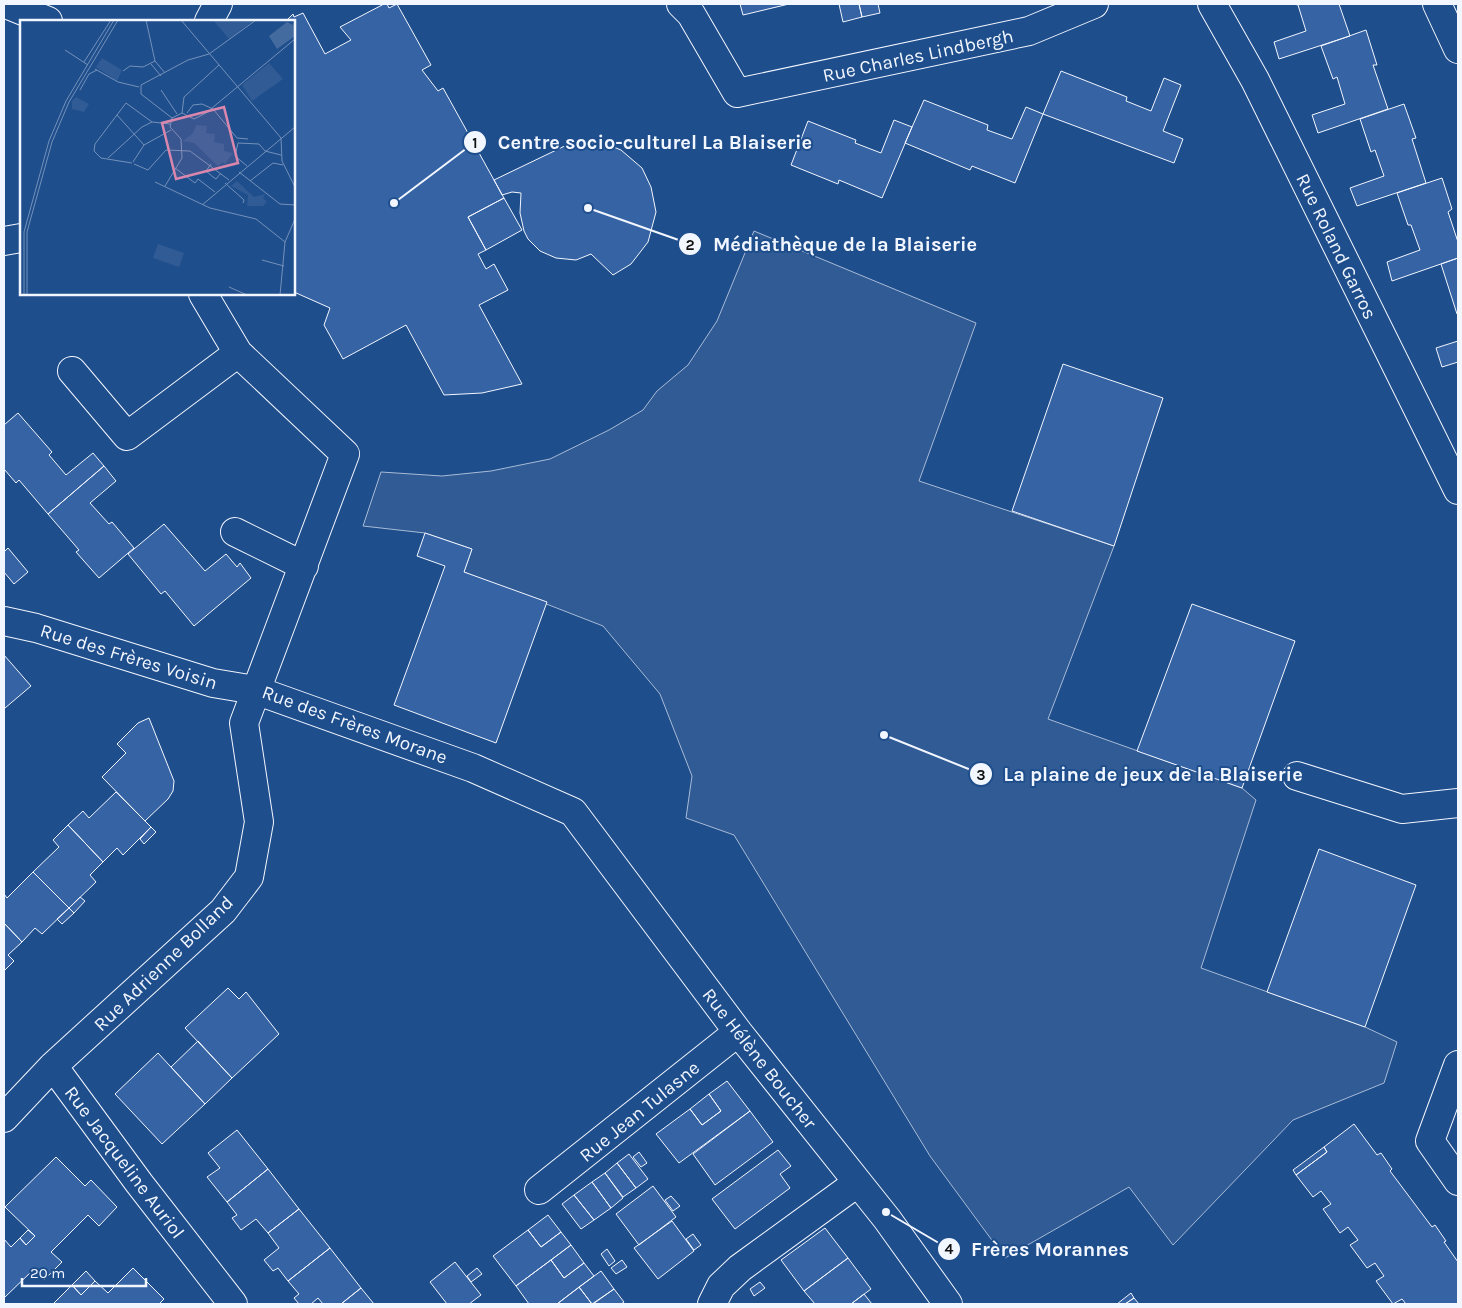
<svg xmlns="http://www.w3.org/2000/svg" width="1462" height="1308" font-family="Karla,sans-serif">
	<style>
		.green { fill: #305b95; stroke: #a8bbd7 }
		.building { fill: #3563a3; stroke: #f2f6ff }
		.lines { fill: none; stroke-linecap: round; stroke-linejoin: round }
		.minor-casing { stroke: #f2f6ff; stroke-width: 30 }
		.minor { stroke: #1f4e8c; stroke-width: 28 }
		.labels { text-anchor: middle; stroke-width: 4; stroke-linejoin: round; paint-order: stroke }
		.street-label { font-size: 19px; fill: #f2f6ff; stroke: #1f4e8c }
		.inset-road { fill: none; stroke: #7391ba; stroke-width: 1 }
		.view { fill: #da87ad; fill-opacity: 0.15; stroke: #da87ad; stroke-width: 2.5 }
		.inset-edge { fill: none; stroke: #f2f6ff; stroke-width: 2.5 }
		.leader { fill: none; stroke: #f2f6ff; stroke-width: 2 }
		.callout-dot { fill: #f2f6ff; stroke: #1f4e8c; stroke-width: 2 }
		.mark-label { font-size: 15px; text-anchor: middle; font-weight: bold; fill: #111 }
		.callout-label { font-size: 20px; text-anchor: middle; font-weight: bold; fill: #f2f6ff; stroke: #1f4e8c; stroke-width: 4; stroke-linejoin: round; paint-order: stroke }
	</style>
	<rect width="100%" height="100%" fill="#1f4e8c"/>
	<!-- green -->
	<path class="green" d="M754 231 976 323 919 481 1114 546 1048 719 1242 788 1256 800 1201 968 1365 1027 1397 1042 1384 1083 1293 1120 1173 1245 1129 1187 1005 1258 930 1156 734 835 686 818 692 776 660 694 603 626 464 572 472 549 425 533 363 526 381 472 442 476 491 471 550 459 609 430 643 410 657 391 688 365 717 321Z"/>
	<!-- building -->
	<path class="building" d="M384 4H387L389 8 397 4 431 65 422 70 438 91 443 88 504 198 468 217 486 250 478 254 486 269 494 264 508 290 479 305 522 384 482 393 444 395 406 325 343 359 324 325 330 308 294 292V21H286L293 14 294 17 303 13 325 54 351 40 340 27Z
		M740 4H789L743 15Z
		M839 4H859L862 17 843 22Z
		M859 4H878L880 13 862 17Z
		M1294 4H1339L1350 36 1279 59 1274 42 1306 31 1298 5Z
		M1366 30 1377 65H1373L1388 109 1318 133 1312 115 1345 104 1337 77 1333 79 1321 46Z
		M1061 71 1127 97 1126 101 1151 111 1164 78 1181 85 1163 131 1183 139 1174 163 1043 114Z
		M924 100 988 125 987 130 1012 139 1026 107 1043 114 1015 183 972 166 970 170 905 143Z
		M1404 104 1416 138 1412 139 1426 183 1357 206 1350 188 1384 176 1375 150 1371 152 1360 119Z
		M894 120 912 127 882 198 839 180 838 184 791 165 808 121 856 140 855 143 881 153Z
		M573 142 606 144 621 150 642 168 651 187 656 212 648 242 631 264 613 275 591 254 576 260 556 258 540 251 528 239 524 231 520 213 521 193 512 192 502 195 494 180Z
		M1442 178 1452 209 1448 212 1458 242V258L1392 281 1387 262 1420 250 1411 225H1408L1397 193Z
		M504 198 522 230 486 250 468 217Z
		M1458 258V313L1457 314 1441 264Z
		M1458 341V362L1442 367 1436 348Z
		M1063 364 1163 398 1114 546 1012 511Z
		M18 413 52 452 49 455 66 475 93 453 104 466 48 514 19 480 16 483 4 469V425Z
		M104 466 116 481 90 503 109 524 112 522 134 548 99 578 76 552 79 550 48 514Z
		M164 524 205 571 226 554 237 567 240 563 251 578 194 626 165 591 161 594 128 554Z
		M425 533 472 549 464 572 547 602 496 743 394 705 445 566 417 556Z
		M8 548 28 572 14 584 4 572V552Z
		M1192 604 1295 641 1242 788 1137 751Z
		M4 655 31 686 5 708 4 707Z
		M149 718 174 781 173 791 168 799 145 821 102 777 126 753 117 744 138 723Z
		M116 792 151 827 123 855 117 848 103 862 68 825 83 811 89 818Z
		M68 825 103 862 90 875 96 882 69 908 33 872 59 847 53 840Z
		M151 827 156 832 144 844 140 839Z
		M1319 849 1416 885 1365 1027 1267 992Z
		M33 872 69 908 42 934 35 928 22 942 4 923V894L7 898Z
		M80 897 85 901 74 913 69 908Z
		M69 908 74 913 62 924 57 919Z
		M4 923 22 942 8 955 14 961 4 971Z
		M228 988 239 999 246 992 279 1034 232 1078 185 1028Z
		M198 1041 232 1078 205 1104 171 1067Z
		M158 1053 205 1104 162 1144 115 1094Z
		M727 1081 750 1111 679 1163 656 1134 690 1109 702 1125 721 1111 709 1094Z
		M709 1094 721 1111 702 1125 690 1109Z
		M750 1111 773 1142 715 1185 693 1154Z
		M1354 1124 1377 1155 1381 1153 1392 1169 1390 1171 1432 1227 1435 1225 1446 1241 1444 1242 1458 1262V1304H1406L1402 1299 1393 1304 1376 1281 1384 1276 1375 1263 1367 1268 1350 1245 1358 1240 1348 1227 1340 1233 1323 1209 1331 1204 1321 1191 1313 1197 1296 1175 1327 1152 1324 1147Z
		M237 1130 268 1169 227 1202 207 1177 220 1168 208 1153Z
		M1324 1147 1327 1152 1296 1175 1293 1170Z
		M778 1150 791 1166 780 1174 790 1188 735 1229 712 1199Z
		M639 1152 647 1163 641 1167 633 1157Z
		M629 1154 648 1179 636 1188 617 1163Z
		M56 1157 85 1186 91 1180 117 1207 99 1226 88 1215 51 1252 62 1262 44 1280 33 1270 4 1298V1239L11 1247 20 1238 26 1245 35 1236 5 1207Z
		M617 1163 636 1188 623 1197 605 1173Z
		M268 1169 299 1209 268 1233 256 1219 241 1230 232 1218 237 1215 227 1202Z
		M605 1173 623 1198 611 1208 592 1182Z
		M592 1182 611 1208 594 1220 574 1195Z
		M653 1186 676 1217 639 1245 616 1214Z
		M574 1195 594 1220 581 1229 562 1204Z
		M671 1196 680 1206 673 1211 665 1200Z
		M299 1209 330 1248 288 1281 278 1268 273 1271 264 1260 279 1248 268 1233Z
		M548 1215 561 1232 541 1247 528 1230Z
		M672 1221 694 1251 658 1279 634 1248Z
		M825 1228 848 1258 804 1291 781 1260Z
		M28 1230 35 1236 26 1245 20 1238Z
		M528 1230 541 1247 561 1232 571 1245 516 1286 493 1256Z
		M693 1234 701 1245 694 1250 686 1239Z
		M571 1245 584 1263 564 1278 551 1260Z
		M330 1248 361 1288 341 1304H323L318 1298 311 1304H299L294 1298 299 1294 288 1281Z
		M607 1249 615 1261 609 1266 601 1254Z
		M848 1258 871 1289 851 1304H815L804 1291Z
		M551 1260 564 1278 584 1263 594 1276 557 1304H529L516 1286Z
		M622 1260 627 1267 616 1274 611 1268Z
		M455 1262 481 1295 469 1304H447L430 1282Z
		M133 1268 164 1299 159 1304H53L72 1285 81 1295 95 1281 108 1293Z
		M477 1268 482 1274 471 1282 467 1276Z
		M86 1271 95 1281 81 1295 72 1285Z
		M601 1271 614 1289 592 1304 579 1287Z
		M760 1282 765 1288 754 1296 750 1289Z
		M579 1287 592 1304H557Z
		M361 1288 374 1304H341Z
		M614 1289 624 1302 621 1304H593Z
		M1131 1293 1134 1298 1125 1304H1117Z
		M864 1294 872 1304H851Z
		M1134 1298 1139 1304H1125Z"/>
	<g class="lines">
		<!-- minor casing -->
		<g class="minor-casing">
			<path id="minor" d="M6 4 48 21
				M681 4 691 14 737 93 1029 31 1094 4
				M1212 4 1255 80 1458 490
				M1437 4 1458 49
				M209 21 218 4
				M4 241 21 238
				M72 371 127 436 238 353
				M235 532 304 566
				M4 621 36 628 213 683 255 690 473 768 573 812 738 1032 887 1219 948 1304
				M1297 776 1402 809 1458 803
				M1458 1065 1430 1141 1458 1181
				M53 1066 139 1183 233 1304
				M4 1118 53 1066 223 911 249 877 259 822 244 723 345 454 238 353 203 294
				M539 1190 738 1032
				M712 1304 721 1286 740 1268 857 1183"/>
		</g>
		<!-- minor -->
		<use href="#minor" class="minor"/>
	</g>
	<g class="labels">
		<!-- street labels -->
		<g class="street-label">
			<text transform="translate(918 55) rotate(-12)" y="7">Rue Charles Lindbergh</text>
			<text transform="translate(1337 246) rotate(64)" y="7">Rue Roland Garros</text>
			<text transform="translate(129 656) rotate(17)" y="7">Rue des Frères Voisin</text>
			<text transform="translate(355 724) rotate(20)" y="7">Rue des Frères Morane</text>
			<text transform="translate(163 963) rotate(-44)" y="7">Rue Adrienne Bolland</text>
			<text transform="translate(760 1058) rotate(52)" y="7">Rue Hélène Boucher</text>
			<text transform="translate(639 1111) rotate(-39)" y="7">Rue Jean Tulasne</text>
			<text transform="translate(125 1162) rotate(53)" y="7">Rue Jacqueline Auriol</text>
		</g>
	</g>
	<!-- overview -->
	<g transform="translate(20 20)">
		<rect width="275" height="275" fill="#1f4e8c"/>
		<path d="M193 0H234L209 19ZM82 38 102 50 97 61 76 47ZM249 43 263 59 232 81 222 65ZM56 77 69 84 64 92 52 89V81ZM176 105 187 106 186 113 195 114 194 122 204 124V131L213 133 205 144 203 142 198 146 174 123 163 121 173 113ZM217 161 234 177 245 174 243 178 247 182 243 186H227L228 175 211 166ZM138 224 164 233 159 247 133 238Z" fill="#305b95"/>
		<path d="M275 1V16L257 29 249 16 267 2 273 5Z" fill="#446ba0"/>
		<path class="inset-road" d="M126 0 135 41 145 53M161 0 261 118M45 30 68 45M64 42 91 0M131 44 141 56M75 49 98 62 119 67M103 51 110 46 123 47 135 41M60 70 69 54 77 50M141 70 157 94M162 93 164 77 199 45M167 93 173 85 182 84 193 89 217 118 228 119M97 95 124 125M152 98 121 74V65L168 40 189 34 236 0M261 118 262 141 275 167M245 131 261 135M88 138 122 107 132 102M113 142 124 125 151 110M112 143 81 138 74 131 75 124 106 83 132 102 150 104M114 144 128 150 146 130 170 131 209 160M191 144 186 151 193 157 196 159 201 153M227 146 215 136 218 123 239 124 245 131M155 148 175 163 178 159 195 172M219 152 260 184 275 185M230 161 253 143 263 145M135 162 190 188 236 199 265 222M205 163 224 180 223 183M145 166 162 138 161 119 150 107 152 98 162 93 174 99 186 93 275 19M182 185 275 107M242 240 264 246M209 267 227 275M4 275V212L29 121 46 81 94 0M7 275V212L32 122 49 82 98 0M260 275 265 222 275 199"/>
		<path class="view" d="M204 87 218 143 156 159 142 103Z"/>
		<rect width="275" height="275" class="inset-edge"/>
	</g>
	<!-- callouts -->
	<path class="leader" d="M394 203L475 142M588 208L690 244M884 735L981 774M886 1212L949 1249"/>
	<g class="callout-dot">
		<circle cx="394" cy="203" r="5"/>
		<circle cx="588" cy="208" r="5"/>
		<circle cx="884" cy="735" r="5"/>
		<circle cx="886" cy="1212" r="5"/>
		<circle cx="475" cy="142" r="12"/>
		<circle cx="690" cy="244" r="12"/>
		<circle cx="981" cy="774" r="12"/>
		<circle cx="949" cy="1249" r="12"/>
	</g>
	<g class="mark-label">
		<text x="475" y="148">1</text>
		<text x="690" y="250">2</text>
		<text x="981" y="780">3</text>
		<text x="949" y="1254">4</text>
	</g>
	<g class="callout-label">
		<text x="655" y="149">Centre socio-culturel La Blaiserie</text>
		<text x="845" y="251">Médiathèque de la Blaiserie</text>
		<text x="1153" y="781">La plaine de jeux de la Blaiserie</text>
		<text x="1050" y="1256">Frères Morannes</text>
	</g>
	<!-- border -->
	<rect width="1462" height="1308" fill="none" stroke="#f2f6ff" stroke-width="10"/>
	<!-- scale -->
	<path d="M22 1278v8h124v-8" fill="none" stroke="#f2f6ff" stroke-width="2.5"/>
	<text x="30" y="1278" font-size="15" fill="#f2f6ff" stroke="#1f4e8c" stroke-width="4" paint-order="stroke">20 m</text>
</svg>
